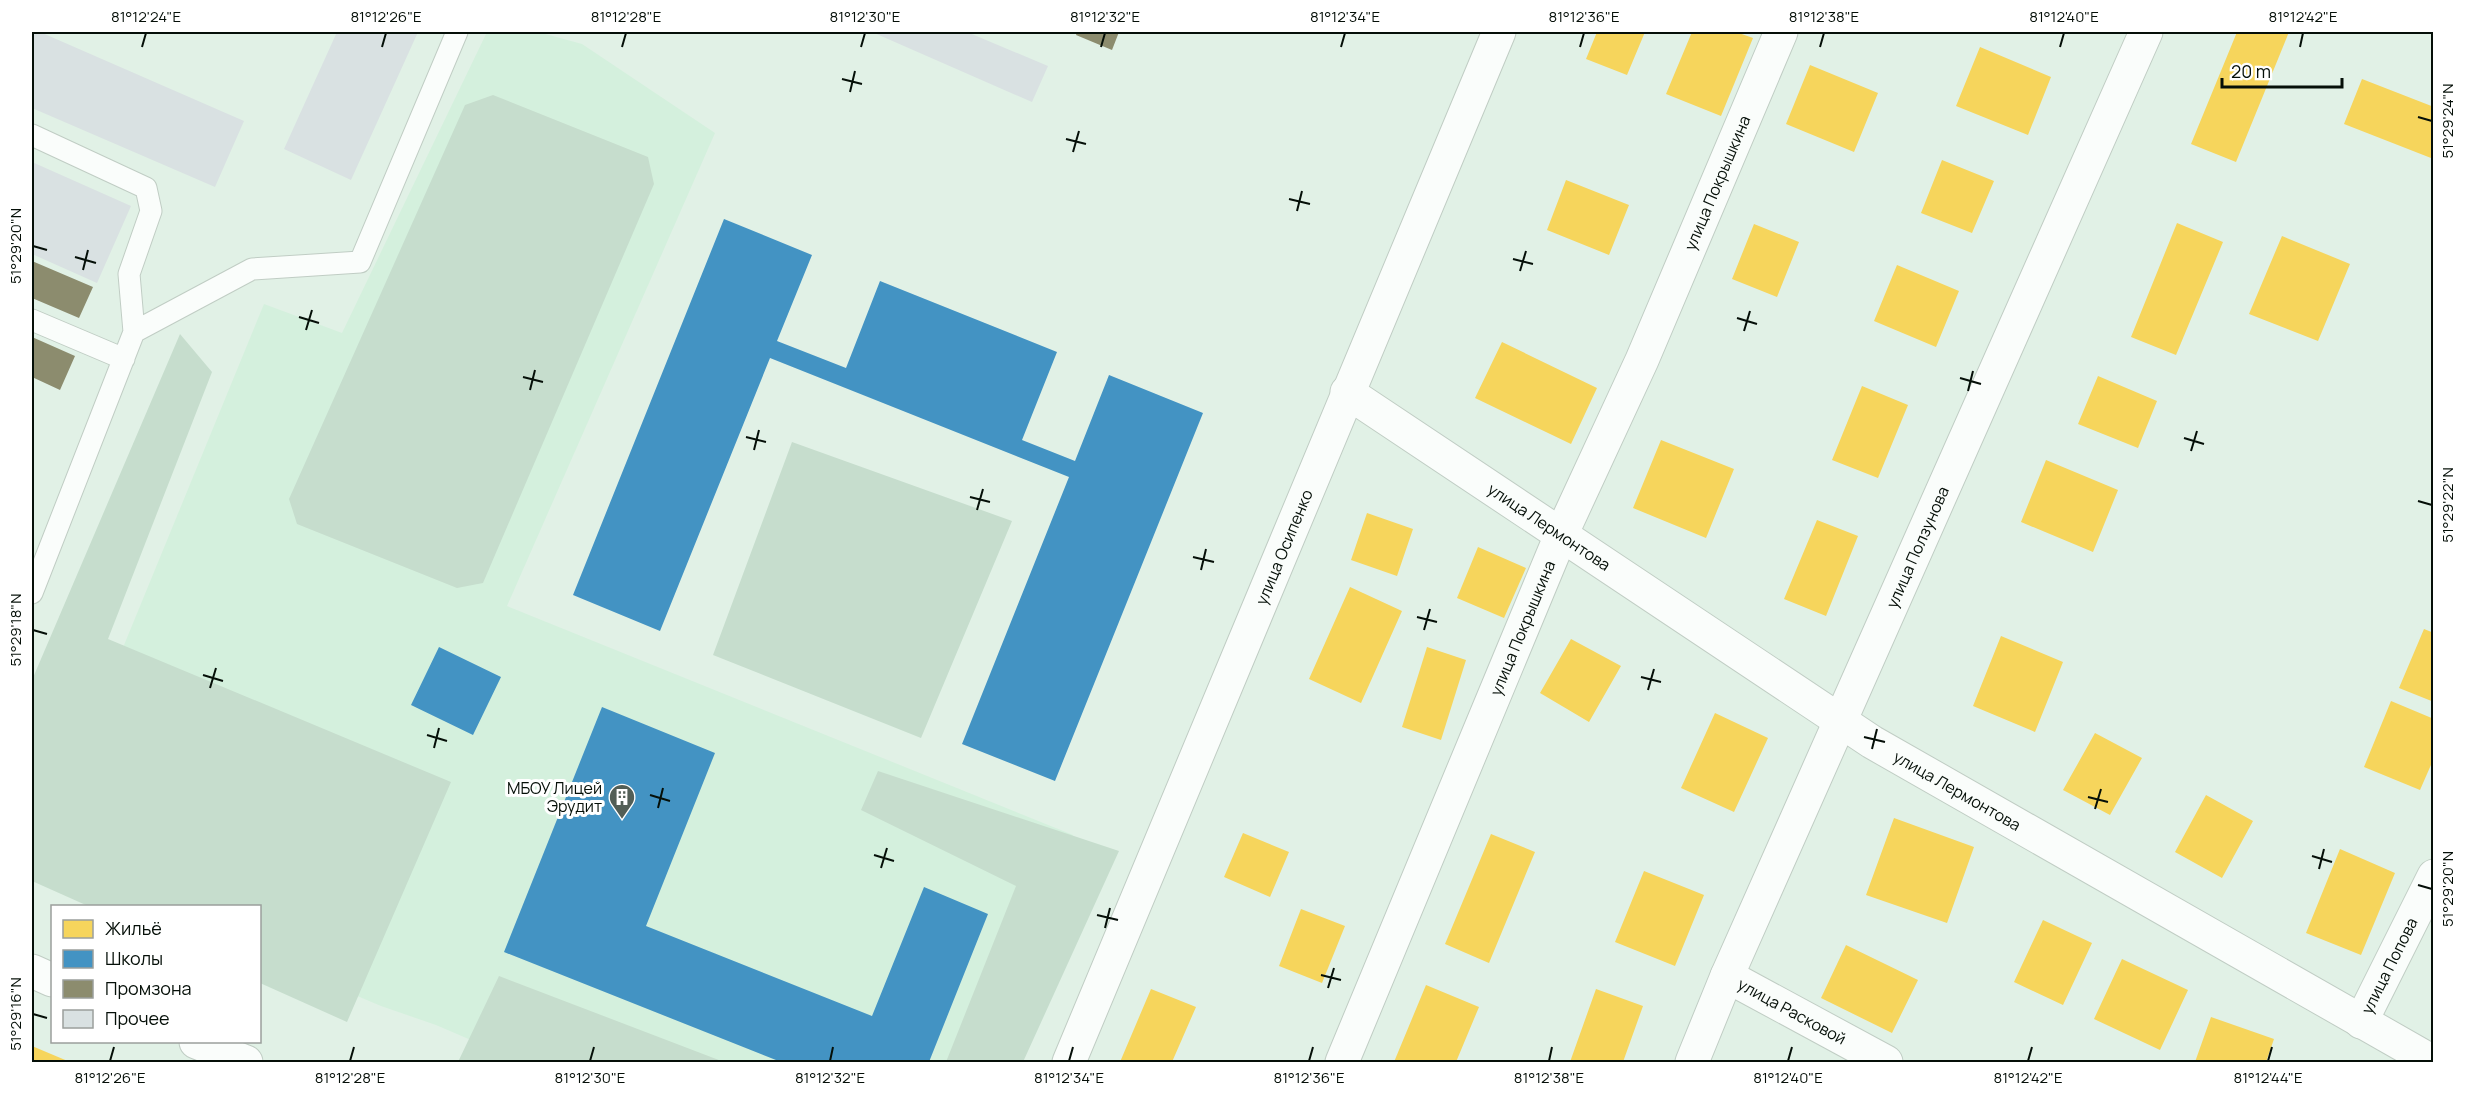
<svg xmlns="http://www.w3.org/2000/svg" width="2465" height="1094" font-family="Manrope,sans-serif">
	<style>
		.built { fill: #d4f0dd }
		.green { fill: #c6ddcd }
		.homes { fill: #f6d55c }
		.schools { fill: #4393c3 }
		.industry { fill: #8c8c6e }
		.building { fill: #d9e1e2 }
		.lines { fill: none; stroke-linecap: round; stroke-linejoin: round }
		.service-casing { stroke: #c0cdc4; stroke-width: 23 }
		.minor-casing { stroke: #c0cdc4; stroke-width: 35 }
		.tertiary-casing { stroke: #c0cdc4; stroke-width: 35 }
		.service { stroke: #fafdfb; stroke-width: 21 }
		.minor { stroke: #fafdfb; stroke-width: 33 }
		.tertiary { stroke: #fafdfb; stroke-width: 33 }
		.ticks { fill: none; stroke: #050f08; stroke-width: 2 }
		.labels { text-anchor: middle; stroke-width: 6; stroke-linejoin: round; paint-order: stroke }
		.street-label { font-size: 16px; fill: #050f08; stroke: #fff }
		.poi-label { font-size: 16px; fill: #050f08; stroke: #fff; text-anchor: end }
		.neatline { fill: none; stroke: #050f08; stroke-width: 2 }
		.ticks-label { font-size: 15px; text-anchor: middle; fill: #050f08 }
	</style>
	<rect width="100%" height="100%" fill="#e1f1e6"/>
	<!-- built -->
	<path class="built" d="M487 32H538L582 44 715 133 507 606 1073 835 1059 865 1003 1062H522L436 1025 381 1006 260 955V906L35 862 264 304 342 333Z"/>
	<!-- green -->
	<path class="green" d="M493 95 648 157 654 184 483 583 457 588 297 524 289 499 465 105Z
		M180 334 212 372 108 639 451 782 347 1022 260 983V906H88L32 881V680Z
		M792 442 1012 521 921 738 713 655Z
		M878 771 1119 851 1023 1062H946L1016 886 861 810Z
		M499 976 724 1062H458Z"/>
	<!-- homes -->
	<path class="homes" d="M1597 32H1645L1627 75 1586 59Z
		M1692 32H1736L1753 38 1721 116 1666 94Z
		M2237 32H2289L2236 162 2191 144Z
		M1980 47 2051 77 2028 135 1956 106Z
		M1810 65 1878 93 1854 152 1786 124Z
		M2362 79 2434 107V151L2431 158 2344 124Z
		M1942 160 1994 181 1972 233 1921 213Z
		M1566 180 1629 205 1609 255 1547 230Z
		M2177 223 2223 242 2176 355 2131 337Z
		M1754 224 1799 242 1777 297 1732 279Z
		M2282 236 2350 264 2318 341 2249 314Z
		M1897 265 1959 291 1936 347 1874 321Z
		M1502 342 1597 388 1571 444 1475 398Z
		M2098 376 2157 401 2138 448 2078 424Z
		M1862 386 1908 405 1878 478 1832 460Z
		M1661 440 1734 469 1706 538 1633 508Z
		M2046 460 2118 490 2093 552 2021 522Z
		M1367 513 1413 529 1397 576 1351 560Z
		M1817 520 1858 536 1826 616 1784 599Z
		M1478 547 1526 568 1504 618 1457 598Z
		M1350 587 1402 611 1361 703 1309 679Z
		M2424 629 2434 633V702L2399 688Z
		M2001 636 2063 662 2035 732 1973 706Z
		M1571 639 1621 666 1589 722 1540 693Z
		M1427 647 1466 660 1441 740 1402 727Z
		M2391 701 2434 719V758L2420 790 2364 767Z
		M1715 713 1768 738 1734 812 1681 788Z
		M2095 733 2142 758 2110 815 2063 790Z
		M2206 795 2253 821 2222 878 2175 852Z
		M1894 818 1974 847 1947 923 1866 895Z
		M1243 833 1289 852 1270 897 1224 877Z
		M1491 834 1535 852 1489 963 1445 944Z
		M2340 849 2395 873 2361 955 2306 933Z
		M1644 871 1704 895 1675 966 1615 942Z
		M1301 909 1345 926 1322 983 1279 966Z
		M2043 920 2092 943 2063 1005 2014 982Z
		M1846 945 1918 980 1892 1033 1821 998Z
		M2122 959 2188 990 2160 1050 2094 1019Z
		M1426 985 1479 1007 1456 1062H1394Z
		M1151 989 1196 1007 1172 1062H1120Z
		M1596 989 1643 1006 1623 1062H1570Z
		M2211 1017 2274 1039 2266 1062H2195Z
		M32 1046 70 1062H32Z"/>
	<!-- schools -->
	<path class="schools" d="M724 219 812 255 777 341 846 368 880 281 1057 352 1022 440 1075 461 1109 375 1203 413 1055 781 962 744 1069 477 770 358 660 631 573 595Z
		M439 647 501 677 473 735 411 705Z
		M602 707 715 753 646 926 872 1016 924 887 988 914 929 1062H781L504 952Z"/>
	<!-- industry -->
	<path class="industry" d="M1077 32H1119L1112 50 1076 35Z
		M32 261 93 287 79 318 32 298Z
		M32 337 75 356 60 390 32 377Z"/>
	<!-- building -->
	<path class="building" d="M32 32H40L244 121 215 187 32 108Z
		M337 32H418L351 180 284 149Z
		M872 32H967L1048 66 1032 102Z
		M32 162 131 206 97 283 32 254Z"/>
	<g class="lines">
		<!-- service casing -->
		<g class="service-casing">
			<path id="service" d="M32 135 146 188 151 211 129 274 134 332
				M32 320 124 359
				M32 593 134 332 252 269 360 262 457 32"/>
		</g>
		<!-- minor casing -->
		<g class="minor-casing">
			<g id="minor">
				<path id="s1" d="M1347 392 1872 742 2433 1062"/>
				<path id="s2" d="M1727 976 1886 1062"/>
				<path id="s3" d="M2361 1022 2434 876"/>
				<path id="s4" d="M1069 1062 1499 32"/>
				<path id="s5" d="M1342 1062 1561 535 1642 360 1781 32"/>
				<path id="s6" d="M1692 1062 1727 976 2146 32"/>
			</g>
		</g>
		<!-- tertiary casing -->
		<g class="tertiary-casing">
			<path id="tertiary" d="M32 971 52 980
				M196 1042 246 1062"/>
		</g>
		<!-- service -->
		<use href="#service" class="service"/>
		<!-- minor -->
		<use href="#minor" class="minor"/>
		<!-- tertiary -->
		<use href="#tertiary" class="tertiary"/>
	</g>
	<!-- ticks -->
	<path class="ticks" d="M142 47 146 33M382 47 386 33M622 47 626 33M861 47 865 33M1101 47 1105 33M1341 47 1345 33M1580 47 1584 33M1820 47 1824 33M2060 47 2064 33M2300 47 2303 33M842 79 862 84M850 92 855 71M2418 117 2432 121M1066 139 1086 144M1073 152 1079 131M1289 199 1310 204M1297 211 1302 191M33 246 47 250M75 257 96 263M1513 259 1533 264M83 270 88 250M1520 271 1526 251M299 317 319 323M1737 318 1757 324M306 330 312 310M1744 331 1750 311M523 377 543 382M1960 378 1981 384M530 390 535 370M1968 391 1973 371M746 437 766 442M2184 438 2204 444M754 450 759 430M2191 451 2197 431M970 497 990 502M2418 501 2432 505M977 510 983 489M1193 557 1214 562M1201 570 1206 549M1417 617 1437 622M33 630 47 634M1424 630 1430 609M203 675 223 681M1641 677 1661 682M210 688 216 668M1648 690 1654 669M427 735 447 741M1864 737 1885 742M434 748 439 728M1872 749 1877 729M650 795 670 801M2088 797 2108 802M658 808 663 788M2095 809 2101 789M874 855 894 861M2312 856 2332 862M881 868 887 848M2319 869 2324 849M2418 885 2432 889M1097 915 1118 920M1105 928 1110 908M1321 975 1341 980M1328 988 1334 968M33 1014 47 1018M110 1061 114 1047M350 1061 354 1047M590 1061 594 1047M830 1061 833 1047M1069 1061 1073 1047M1309 1061 1313 1047M1549 1061 1552 1047M1788 1061 1792 1047M2028 1061 2032 1047M2268 1061 2272 1047"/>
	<!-- icons -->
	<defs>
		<g id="building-pin" transform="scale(1.35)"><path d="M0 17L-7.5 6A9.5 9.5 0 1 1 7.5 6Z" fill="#525e56" stroke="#fff"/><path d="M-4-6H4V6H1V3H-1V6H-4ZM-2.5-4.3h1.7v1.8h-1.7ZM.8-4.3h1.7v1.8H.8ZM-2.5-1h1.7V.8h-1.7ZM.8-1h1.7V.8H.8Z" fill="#fff"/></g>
	</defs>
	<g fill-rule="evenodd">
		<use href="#building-pin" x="622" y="797"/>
	</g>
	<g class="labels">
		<!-- street labels -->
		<g class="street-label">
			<text dy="6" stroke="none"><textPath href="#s5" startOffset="956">улица Покрышкина</textPath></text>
			<text dy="6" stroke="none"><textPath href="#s1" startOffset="243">улица Лермонтова</textPath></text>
			<text dy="6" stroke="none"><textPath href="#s6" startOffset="562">улица Ползунова</textPath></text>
			<text dy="6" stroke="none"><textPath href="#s4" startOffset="558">улица Осипенко</textPath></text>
			<text dy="6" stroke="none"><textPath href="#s5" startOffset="470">улица Покрышкина</textPath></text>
			<text dy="6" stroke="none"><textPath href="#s1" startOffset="729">улица Лермонтова</textPath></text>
			<text dy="6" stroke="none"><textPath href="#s3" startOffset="63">улица Попова</textPath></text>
			<text dy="6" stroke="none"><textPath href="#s2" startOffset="74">улица Расковой</textPath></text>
		</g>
		<!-- poi labels -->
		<g class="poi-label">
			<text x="602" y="794">МБОУ Лицей<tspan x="602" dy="18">Эрудит</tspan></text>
		</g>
	</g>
	<!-- border -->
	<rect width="2465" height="1094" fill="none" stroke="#ffffff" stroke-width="66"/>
	<!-- legend -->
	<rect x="51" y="905" width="210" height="138" fill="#ffffff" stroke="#9b9f9c" stroke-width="1.5"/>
	<rect x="63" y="920" width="30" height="18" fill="#f6d55c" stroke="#9b9f9c" stroke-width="1.5"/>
	<text x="105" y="935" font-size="18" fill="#050f08">Жильё</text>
	<rect x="63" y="950" width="30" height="18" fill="#4393c3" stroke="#9b9f9c" stroke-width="1.5"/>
	<text x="105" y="965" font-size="18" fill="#050f08">Школы</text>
	<rect x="63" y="980" width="30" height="18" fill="#8c8c6e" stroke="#9b9f9c" stroke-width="1.5"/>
	<text x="105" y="995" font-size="18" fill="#050f08">Промзона</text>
	<rect x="63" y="1010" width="30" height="18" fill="#d9e1e2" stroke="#9b9f9c" stroke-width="1.5"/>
	<text x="105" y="1025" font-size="18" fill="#050f08">Прочее</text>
	<!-- scale -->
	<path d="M2222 78v9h120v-9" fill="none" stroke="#050f08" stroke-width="3"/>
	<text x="2231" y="78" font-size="18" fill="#050f08" stroke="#ffffff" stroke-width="4.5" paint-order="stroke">20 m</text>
	<rect x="33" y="33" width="2399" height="1028" class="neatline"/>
	<g class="ticks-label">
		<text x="146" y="22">81°12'24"E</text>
		<text x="386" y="22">81°12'26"E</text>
		<text x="626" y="22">81°12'28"E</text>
		<text x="865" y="22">81°12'30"E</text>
		<text x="1105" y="22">81°12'32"E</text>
		<text x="1345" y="22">81°12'34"E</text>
		<text x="1584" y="22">81°12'36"E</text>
		<text x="1824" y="22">81°12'38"E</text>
		<text x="2064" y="22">81°12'40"E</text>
		<text x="2303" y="22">81°12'42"E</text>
		<text transform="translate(2448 121) rotate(-90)" y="5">51°29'24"N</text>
		<text transform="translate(16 246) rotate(-90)" y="5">51°29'20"N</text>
		<text transform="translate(2448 505) rotate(-90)" y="5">51°29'22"N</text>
		<text transform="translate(16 630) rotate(-90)" y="5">51°29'18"N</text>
		<text transform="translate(2448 889) rotate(-90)" y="5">51°29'20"N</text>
		<text transform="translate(16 1014) rotate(-90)" y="5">51°29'16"N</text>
		<text x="110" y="1083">81°12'26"E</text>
		<text x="350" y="1083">81°12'28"E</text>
		<text x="590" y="1083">81°12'30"E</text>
		<text x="830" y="1083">81°12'32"E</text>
		<text x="1069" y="1083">81°12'34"E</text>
		<text x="1309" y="1083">81°12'36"E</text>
		<text x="1549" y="1083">81°12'38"E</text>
		<text x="1788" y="1083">81°12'40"E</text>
		<text x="2028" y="1083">81°12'42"E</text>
		<text x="2268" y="1083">81°12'44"E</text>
	</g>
</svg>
